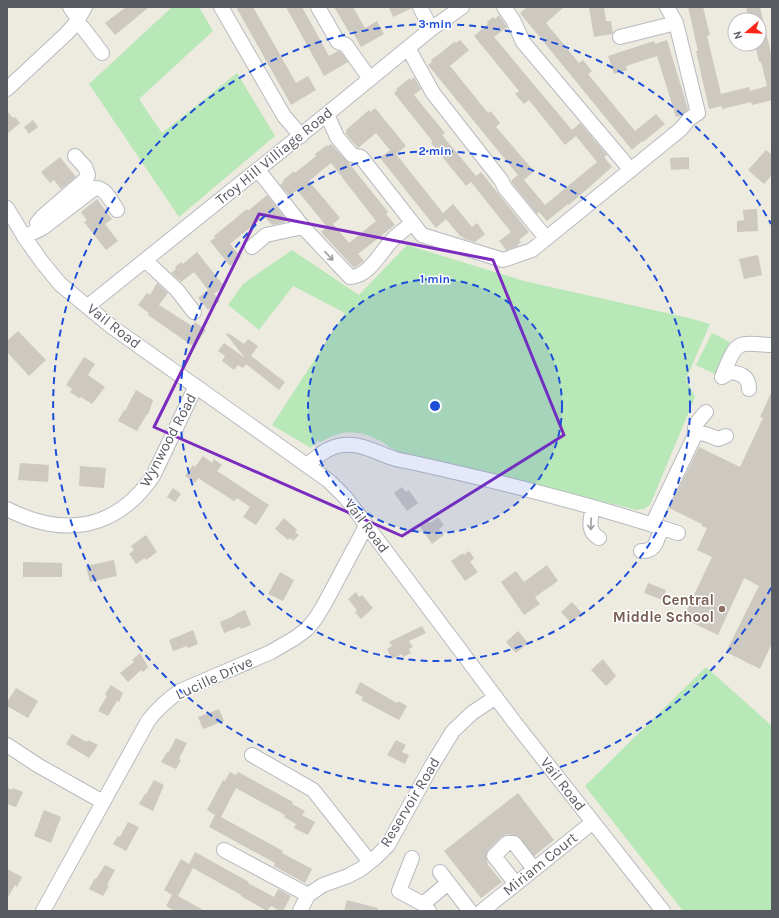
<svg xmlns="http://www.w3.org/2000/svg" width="779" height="918" font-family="Karla,sans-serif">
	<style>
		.green { fill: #b9e8b8 }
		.building { fill: #cdc8c0; fill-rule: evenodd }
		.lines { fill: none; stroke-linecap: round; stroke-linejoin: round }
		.minor-casing { stroke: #b7bac0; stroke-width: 16 }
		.minor { stroke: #fff; stroke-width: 14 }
		.oneway { stroke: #9b9da1 }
		.marked { fill: none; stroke: #7b2cbf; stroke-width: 3; stroke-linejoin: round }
		.ring { fill: none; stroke: #1d4ed8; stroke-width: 2; stroke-dasharray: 7 5 }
		.education-dot { fill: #8d6e63; stroke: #fff; stroke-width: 1.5 }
		.labels { text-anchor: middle; stroke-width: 3; stroke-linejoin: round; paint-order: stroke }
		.street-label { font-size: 15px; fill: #585c62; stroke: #fff }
		.education-label { font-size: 15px; font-weight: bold; fill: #785e54; stroke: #fff; text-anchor: end }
		.centre { fill: #1d4ed8; stroke: #fff; stroke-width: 2 }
		.ring-label { font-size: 12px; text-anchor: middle; font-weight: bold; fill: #1d4ed8; stroke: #fff; stroke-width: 3; stroke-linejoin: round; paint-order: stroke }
	</style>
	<rect width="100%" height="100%" fill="#edeadf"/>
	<!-- green -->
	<path class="green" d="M172 7H199L213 31 139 99 162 133 237 73 275 136 179 217 89 84Z
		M407 245 524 281 689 318 710 324 686 379 695 397 650 505 644 509 637 510 404 453C395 452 390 447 382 442 372 436 355 430 343 433 335 434 327 439 320 442L318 440 311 448 272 425 345 313 293 286 259 330 228 305 243 284 292 250 359 295Z
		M712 333 730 342 715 374 696 365Z
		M706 667 772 726V911H683L585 786Z"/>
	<!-- building -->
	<path class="building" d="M126 7H149L115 35 105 23Z
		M236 7H253L296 83 308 76 316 90 291 105Z
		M286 7H302L329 56 338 51 341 52 348 62 324 76Z
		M334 7H353L365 28 377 21 384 34 361 47 352 31 349 32Z
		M389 7H412V8L393 17Z
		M527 7H564L546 23 579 63 583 60 592 71 588 74 635 131 656 114 665 124 643 142 642 141 632 150 520 13Z
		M589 7H604L606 21H611L613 33 612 34 594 37Z
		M688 7H703L710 35 707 36 721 94 749 87 750 91 767 86 761 62H759L755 44H759V20H749L746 7H760L772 57V100L752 105 751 102 722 109V106L709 109 696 51H698Z
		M499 15 507 27 494 37 572 130 580 123 607 155 604 157 612 167 569 205 568 204 547 221 539 212 537 214 512 183 511 181 518 175 428 65 432 62 431 60 443 51 454 42 456 43 460 40 469 50 450 66 488 113 491 111 500 123 496 127 534 171 524 180 545 205 597 162 576 136 565 145 529 100 524 104 515 94 519 91 474 36 488 24 487 22 493 17 495 19Z
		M667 40 688 109 681 116 676 117 657 56 626 66 627 70 614 74 608 56 654 41 655 44Z
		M414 77 421 89 414 95 445 133 442 135 476 176 481 172 529 232 519 240 521 242 516 247 506 250 499 241 511 232 471 182 466 186 431 143 433 142 394 93 397 90 396 89 410 78 411 80Z
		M375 108 406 146 396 154 443 213 453 204 472 227 477 223 485 234 475 242 464 239 462 236 461 237 446 219 436 228 380 158 390 150 376 133 358 148 345 133 347 131 346 130 369 110 371 112Z
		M7 111 13 118 15 117 20 123 7 134Z
		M33 120 38 127 29 134 24 127Z
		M331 144 348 162 388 212 386 214 395 225 358 254 364 261 354 268 321 232 327 227 297 190 290 196 280 185 284 182 282 181 294 171 295 173 316 156 315 154 327 145 328 146ZM331 163 376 221 349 243 333 224 340 218 309 181Z
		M766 150 772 155V175L764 184 748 170Z
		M60 157 76 177 61 189 54 180 50 183 41 172Z
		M689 157V169L671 170 670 158Z
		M267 195 287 220 283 223 272 225 264 216 230 244 241 257 230 266 210 241 215 238 214 236 247 209 248 211Z
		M97 199 112 219 105 224 118 241 106 250 84 222 87 220 81 212Z
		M757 209 758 231 737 232V221L744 220 743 210Z
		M197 252 224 286 214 294 220 301 208 310 198 298 208 290 194 272 181 282 171 273 176 269 175 267 181 262 183 264Z
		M758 255 762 275 744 279 739 259Z
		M157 283 168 293 159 305 192 326 195 322 206 330 194 347 148 315 149 313 138 305 147 293 150 295Z
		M18 331 46 360 29 376 7 352V341Z
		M228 333 244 344 248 339 258 346 251 356 285 382 279 390 246 364 243 368 238 365 234 370 222 361 225 356 218 351 224 343 245 358 226 334Z
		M84 357 95 364 88 375 105 387 92 404 81 397 79 398 70 392 72 389 66 385Z
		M136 390 153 400 148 415 147 414 137 431 118 421 124 410 125 411Z
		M772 391V643L760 669 726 652 759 586 744 578 718 635 683 618 712 557 697 550 707 528 702 526V524L669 508 699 447 740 467 763 418 760 417Z
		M203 456 212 463 214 459 222 465 217 471 269 505 256 525 243 517 250 507 237 498 234 501 198 478 195 483 185 476 193 465 195 467Z
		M20 463 49 465 48 482 18 480Z
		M80 466 106 468 104 488 79 486Z
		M402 487 406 492 409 490 418 503 407 511 394 493Z
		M173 488 181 494 175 502 167 497Z
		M438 517 444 525 439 529 444 535 432 544 419 525 427 520 430 523Z
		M284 518 297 530 295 532 299 535 293 541 290 538 288 540 275 529Z
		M146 535 157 552 146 560 145 558 136 564 129 554 134 550 131 546Z
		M469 551 474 558 470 562 478 572 465 581 451 561 463 553 464 555Z
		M114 560 117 576 90 582 86 566Z
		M23 562 62 563V577H23Z
		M547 565 558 581 535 597 540 604 524 615 501 582 516 571 524 582Z
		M280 572 294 580 283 601 268 594Z
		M648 583 666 590 662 600 644 593Z
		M356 592 359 597 362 595 373 608 361 619 355 612 357 610 348 599Z
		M572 602 582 613 571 623 561 612Z
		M245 610 251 625 241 629 240 627 224 633 220 622 236 615 235 614Z
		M422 626 426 633 409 641 413 647 409 649 411 653 403 657 402 654 392 659 387 649 392 646 389 642Z
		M193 630 198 644 188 648 187 646 173 651 169 640Z
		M518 631 528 643 516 653 506 642Z
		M140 653 148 667 143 672 141 670 128 682 120 673 134 662 132 660Z
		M603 659 616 676 606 686 591 670Z
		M360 682 397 703 398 701 407 706 399 720 361 700 363 697 355 693Z
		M111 685 123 693 119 702 117 701 108 716 98 711 107 696 105 694Z
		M16 688 38 701 28 718 7 706V702Z
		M219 709 224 721 203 729 198 717Z
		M72 734 87 742 88 740 98 745 89 758 66 744Z
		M176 738 187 743 179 759 181 760 176 769 161 762 167 752 168 753Z
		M396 740 406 745 402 752 409 755 405 764 387 755Z
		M230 772 236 775 238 772 293 802 292 804 305 811 302 815 315 822 308 835 294 828 296 824 284 817 285 815 236 788 221 817 283 851 282 853 312 869 305 883 274 866 275 863 209 827 215 815 207 810 223 780 225 781Z
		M154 780 164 785 153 811 139 804 145 794H146Z
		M7 788 12 790 13 788 23 792 16 807 7 804Z
		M518 793 554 840 534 856 518 836 507 834 501 837 488 850 486 857 488 865 502 882 481 898 444 851Z
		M44 810 61 817 51 843 34 836Z
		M128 822 139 827 126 851 113 844 118 836 120 837Z
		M195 852 249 882 248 883 274 897 278 889 291 896 283 911H280L271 906 267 911 241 896V895L193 868 178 896 205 911H174L166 906 172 895 164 890 181 859 189 864Z
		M105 865 115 870 107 885 109 886 103 896 89 889 95 878 96 879Z
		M7 869 22 877 17 887 15 885 7 899Z
		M347 900 378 908V911H344Z"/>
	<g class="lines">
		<!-- minor casing -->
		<g class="minor-casing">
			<path id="minor" d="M70 7 78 19
				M221 7 284 116 301 136
				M318 7 338 42 346 45 370 79
				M420 7 431 29
				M504 7 513 20 523 42 630 169
				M76 23 83 28 102 53
				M620 37 676 23
				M408 48 433 93 501 180 505 188 546 238
				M7 89 66 34 76 23 85 7
				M327 114 337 137 352 155 361 157 422 235 503 260 532 250 681 129 689 119 698 113 676 23 667 7
				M258 170 303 227 350 277C369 277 381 251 393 239 399 233 406 228 413 223
				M7 208 25 238 42 262 60 284 112 327 329 481 346 498 515 723 663 911
				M37 223 43 216 87 178 88 175 85 167 75 156
				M24 237C31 233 38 231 44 227L95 188C105 187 112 202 117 210
				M252 247 266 235 303 227
				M145 260 177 290 194 312
				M88 306 327 114 431 29 462 7
				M722 377C726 368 732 348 741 345 747 342 764 345 772 345
				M722 377 730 372C741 373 749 377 749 389
				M695 435C703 431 710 436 718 439L726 436
				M307 465C321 453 333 443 353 445 367 446 379 454 393 458 398 460 405 461 410 462 501 482 590 504 678 533
				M593 507C591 518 586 531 599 538
				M7 509C64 538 116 530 153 476L196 386
				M652 525 695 435C693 425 700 419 706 412
				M641 551C656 552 657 540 661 528
				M7 745 39 766 103 802
				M252 755 313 790 370 862
				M224 850 308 895
				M412 858 399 891 423 904 429 911
				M440 872 470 911
				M516 884 494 856 507 843H514L534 869
				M423 904 448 883
				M43 911 148 721C157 709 167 700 180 691L271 652 295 638 307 629 316 618 325 603 366 526
				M300 911 308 895 323 885 348 876 361 869 375 858 388 845 431 767 453 731 472 713 496 697
				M482 911 593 822"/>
		</g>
		<!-- minor -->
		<use href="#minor" class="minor"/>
	</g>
	<!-- one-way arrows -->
	<defs><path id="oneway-shaft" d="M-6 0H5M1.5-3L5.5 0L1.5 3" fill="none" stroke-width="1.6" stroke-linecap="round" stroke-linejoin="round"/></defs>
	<g class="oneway">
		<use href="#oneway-shaft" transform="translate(329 256) rotate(47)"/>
		<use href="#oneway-shaft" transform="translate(591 524) rotate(91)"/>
	</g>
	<!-- marked area -->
	<path class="marked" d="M259 214 493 260 564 435 402 536 154 427Z"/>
	<!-- distance rings -->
	<circle cx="435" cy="406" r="127" fill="#1d4ed8" fill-opacity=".12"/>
	<g class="ring">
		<circle cx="435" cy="406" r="127"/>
		<circle cx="435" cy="406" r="255"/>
		<path d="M771 588A382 382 0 1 1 771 224"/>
	</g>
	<!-- markers -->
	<circle class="education-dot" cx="722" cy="609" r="4"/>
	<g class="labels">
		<!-- street labels -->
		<g class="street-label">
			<text transform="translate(274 156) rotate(-39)" y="5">Troy Hill Villiage Road</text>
			<text transform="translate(114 326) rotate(38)" y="5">Vail Road</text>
			<text transform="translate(168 440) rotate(-62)" y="5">Wynwood Road</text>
			<text transform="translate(367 526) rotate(53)" y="5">Vail Road</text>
			<text transform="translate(214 678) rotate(-25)" y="5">Lucille Drive</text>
			<text transform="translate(563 784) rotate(52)" y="5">Vail Road</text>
			<text transform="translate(410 802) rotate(-59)" y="5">Reservoir Road</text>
			<text transform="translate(540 864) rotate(-39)" y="5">Miriam Court</text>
		</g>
		<!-- education labels -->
		<g class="education-label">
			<text x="714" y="605">Central<tspan x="714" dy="17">Middle School</tspan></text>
		</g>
	</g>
	<circle cx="435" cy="406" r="6" class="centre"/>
	<g class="ring-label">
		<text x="435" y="28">3 min</text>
		<text x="435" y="155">2 min</text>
		<text x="435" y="283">1 min</text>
	</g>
	<!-- border -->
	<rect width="779" height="918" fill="none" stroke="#585c62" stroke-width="16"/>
	<!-- north arrow -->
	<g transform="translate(747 32) rotate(251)"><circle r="19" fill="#ffffff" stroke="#bcbec0"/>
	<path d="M0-3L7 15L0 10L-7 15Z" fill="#fa2718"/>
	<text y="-6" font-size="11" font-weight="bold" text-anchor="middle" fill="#585c62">N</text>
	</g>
</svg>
